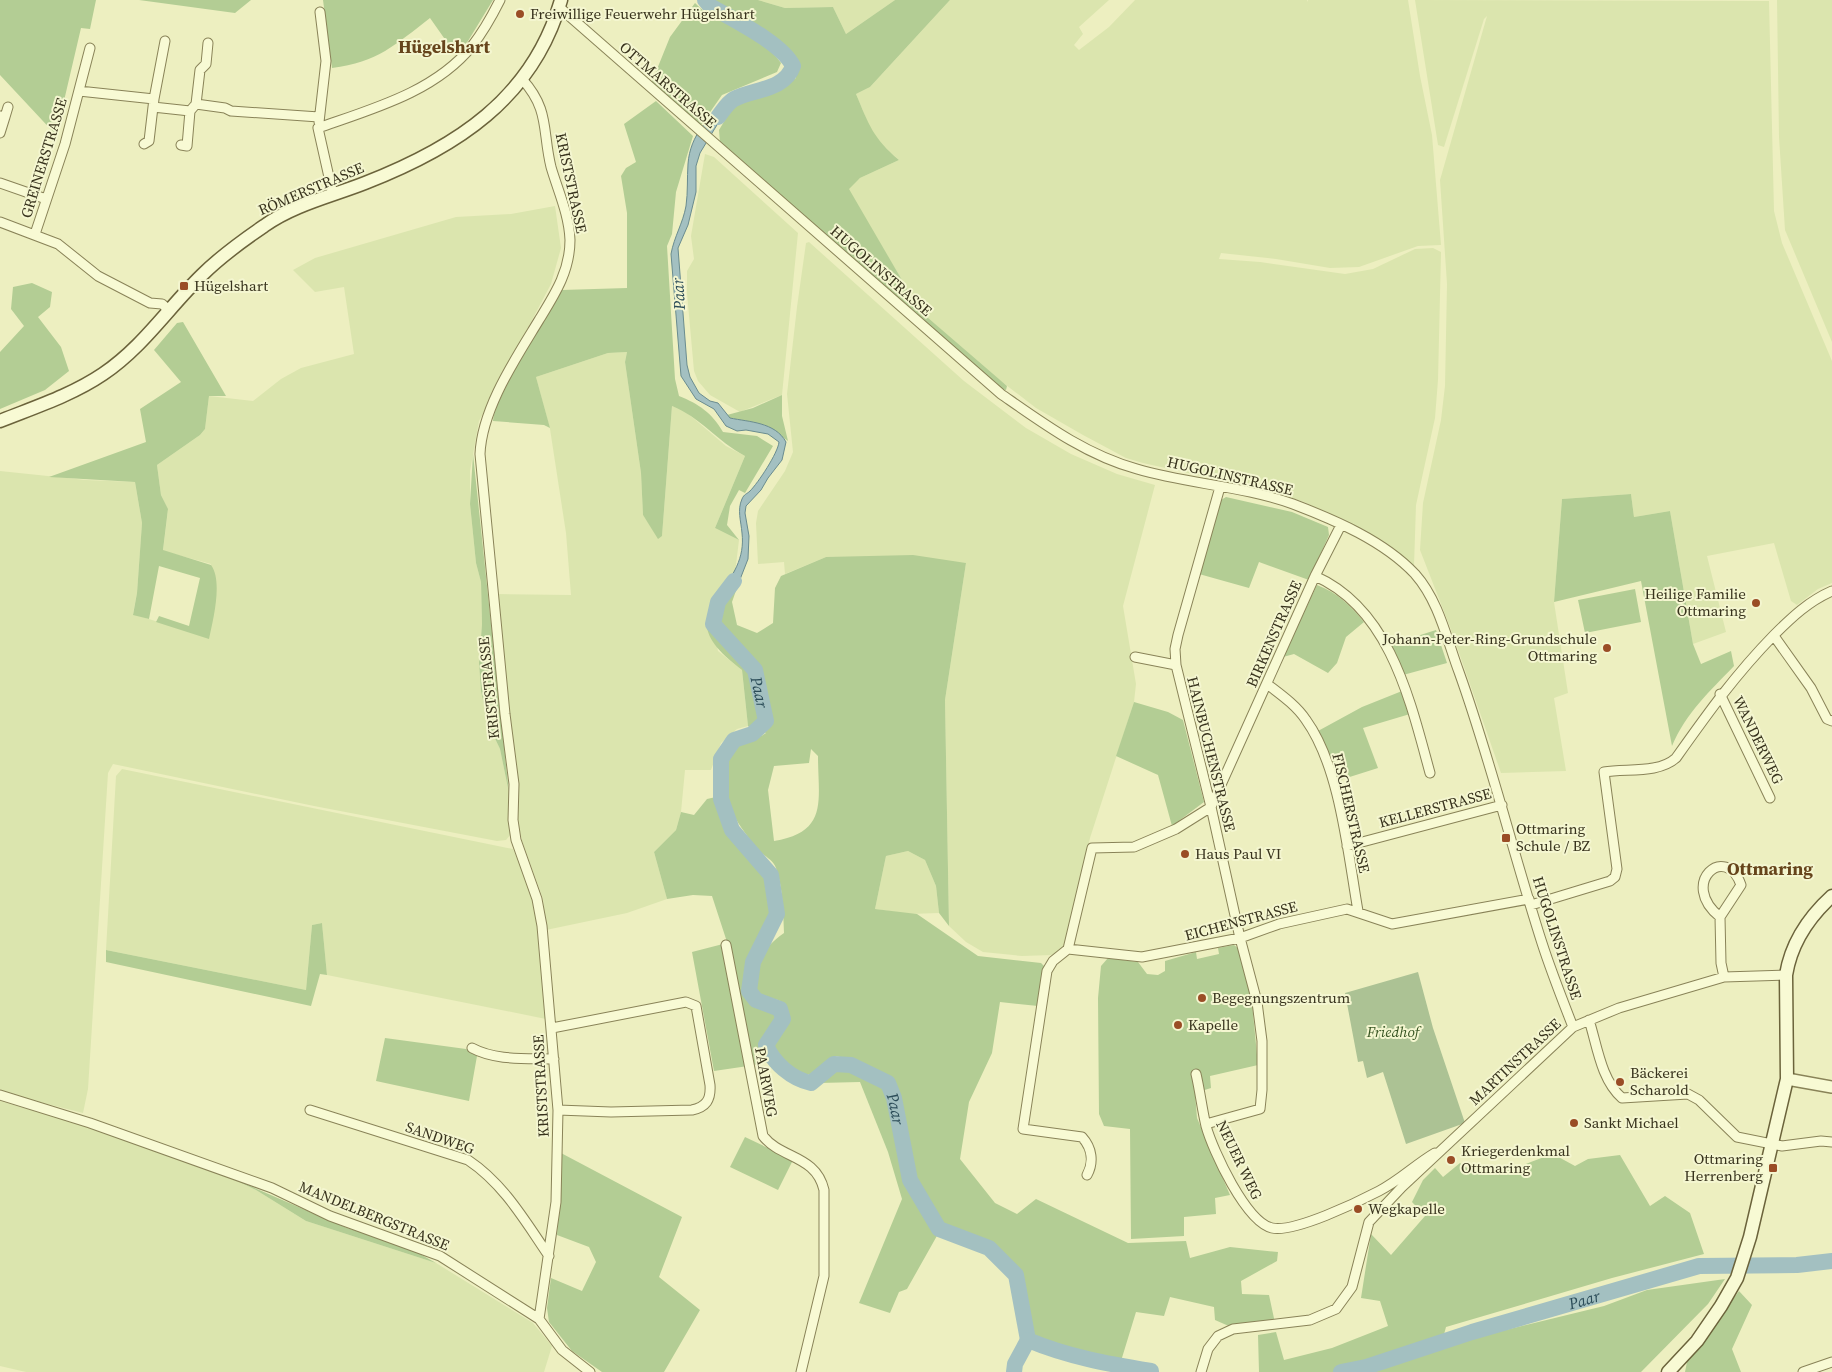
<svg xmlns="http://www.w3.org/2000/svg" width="1832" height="1372" font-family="'Source Serif 4',serif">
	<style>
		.farmland { fill: #dbe5ae }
		.green { fill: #b3cd94; fill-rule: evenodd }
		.cemetery { fill: #acc294 }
		.water { fill: #a3c0c1; stroke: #6a8c8f }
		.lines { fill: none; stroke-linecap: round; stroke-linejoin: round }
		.stream { stroke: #6a8c8f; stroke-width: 2.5 }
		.river { stroke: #a3c0c1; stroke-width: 16 }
		.minor-casing { stroke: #898358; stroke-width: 11 }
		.tertiary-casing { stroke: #898358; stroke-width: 14 }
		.secondary-casing { stroke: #6b633b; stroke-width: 15 }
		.minor { stroke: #f8fad4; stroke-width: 9 }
		.tertiary { stroke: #f8fad4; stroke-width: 11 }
		.secondary { stroke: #f8fad4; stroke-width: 12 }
		.poi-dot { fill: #9a4d26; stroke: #f4f6d0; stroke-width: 2 }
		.labels { text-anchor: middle; stroke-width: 4; stroke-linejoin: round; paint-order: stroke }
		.poi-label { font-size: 15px; fill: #38331d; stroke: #f4f6d0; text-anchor: start }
		.street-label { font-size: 15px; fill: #38331d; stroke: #f4f6d0 }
		.park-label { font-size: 15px; font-style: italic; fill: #375522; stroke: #f4f6d0 }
		.water-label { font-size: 16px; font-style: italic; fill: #2b4c58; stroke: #f4f6d0 }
		.quarter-label { font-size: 18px; font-weight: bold; fill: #66441b; stroke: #f4f6d0 }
	</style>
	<rect width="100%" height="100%" fill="#edefc0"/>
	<!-- farmland -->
	<path class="farmland" d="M758 0H895L846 34 833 7 785 8Z
		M950 0H1109L1079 27 1083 34 1074 45 1079 50 1109 27 1135 0H1307L1308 2V0H1408L1420 76 1432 135 1441 245 1418 246 1359 267 1330 268 1276 259 1221 253 1219 259 1260 262 1345 274 1373 269 1415 249 1433 248 1441 252 1438 380 1435 418 1416 505 1414 566 1387 546 1355 526 1304 502 1273 492 1143 463 1126 458 1083 435 1036 408 984 368 920 311 848 189 860 178 899 160 880 143 870 128 856 94 870 87Z
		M1415 0 1769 1 1774 211 1782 243 1832 361V583L1818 589 1797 605 1791 601 1774 543 1707 556 1726 632 1693 644 1670 511 1634 517 1631 494 1562 499 1554 602 1568 693 1554 698 1566 771 1501 773 1450 627 1420 550 1423 503 1441 420 1445 386 1447 284 1440 180 1487 16 1484 19 1444 147 1438 145Z
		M1777 0H1832V342L1785 230 1779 137Z
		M705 154 714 157 798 233 782 395 740 412 710 395 698 381 694 371 687 293V271L694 259 691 236Z
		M555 206 561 248 551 284 479 421 470 471V504L476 563 481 582 482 624 479 663 481 691 488 724 500 749 509 793 508 815 511 834 506 840 497 841 314 806 113 764 108 773 88 1089 83 1113 0 1092V471L86 480 135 482 142 523 137 593 133 614 209 638 211 564 163 551 168 510 161 495 157 465 200 435 205 429 209 396 253 401 281 379 301 368 354 354 344 287 315 292 293 270 315 258 456 217 511 214Z
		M809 242 964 381 1026 428 1071 454 1117 474 1155 485 1123 606 1136 684 1134 702 1090 838 1063 949 1052 955 1022 956 983 952 966 942 949 926 945 700 966 563 826 557 785 574 784 562 758 564 756 523 758 511 785 471 793 452 787 394 797 307 806 243Z
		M627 352 625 362 641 473 643 515 658 537 662 536 672 406 685 411 726 446 745 456 715 528 739 540 735 573 709 606 718 651 742 670 748 726 737 729 721 743 711 770H685L681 812 676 830 654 852 667 899 627 913 546 930 543 899 522 841 517 817 519 792 497 594 571 595 566 533 550 429 536 377 608 353Z
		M122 769 513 849 534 898 546 1019 327 975 322 923 312 925 306 990 106 950 116 776Z
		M908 851 925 860 936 886 939 913 910 914 875 909 886 856Z
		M0 1101 96 1129 227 1176 256 1190 306 1221 436 1263 533 1323 552 1346 544 1372H26L0 1366Z"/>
	<!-- green -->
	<path class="green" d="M0 0H96L90 29 81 28 56 135 0 75Z
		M139 0H251L235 13Z
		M323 0H493L468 41 456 55 430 18C395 45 378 62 332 68Z
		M714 0H758L785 8 833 7 846 34 895 0H950L870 87 856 94C869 125 873 138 899 160L860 178 849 189 920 311 1007 386 1006 390 1001 389 720 143 719 130 731 110 748 97 776 90 796 78C796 74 797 67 795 63 789 45 735 15 718 5Z
		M695 3C710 19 725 19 743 30 757 39 772 50 781 63L777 72 722 95 701 125 651 84 670 37Z
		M656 101 693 136 676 192 672 234 667 246 675 379 679 396C699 404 712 413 723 432L757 436 773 446 745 493 739 490 730 506 727 525 739 540 715 528 745 456C717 441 700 417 672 406L662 536 658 539 643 515 641 473 625 362 627 352 608 353 536 377 550 428 544 425 493 421C494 398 548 314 562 290L627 288V213L621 176 626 168 636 162 624 124Z
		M32 283 52 292 50 307 38 317 61 347 69 371 45 390 0 409V352L24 326 11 309 13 287Z
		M183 322 226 396H209L205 429 200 435 157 465 161 495 168 509 163 550 211 565C223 581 213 620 209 639L156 622 159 616 189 626 200 578 159 566 149 619 133 615 137 593 142 523 135 482 49 477 146 442 140 409 181 382 154 350 177 323Z
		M782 395V416L788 441 765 425 730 418 727 415 753 408Z
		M473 454 509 793 500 749 488 724 481 691 479 663 482 624 481 582 476 563 470 504Z
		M1631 494 1634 517 1670 511 1693 644 1701 664 1731 651 1734 666C1710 691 1686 713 1672 746L1641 581 1554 602 1562 499Z
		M1226 497 1292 512 1328 527 1329 535 1309 580 1259 562 1249 588 1199 574 1221 500Z
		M913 555 966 563 945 700 949 926 939 913 936 886 925 860 908 851 886 856 875 909 917 914 978 956 1041 963 1044 966 1038 1006 1000 1002 992 1053 969 1102 960 1159 995 1203 1017 1214 1036 1199 1128 1243 1186 1241 1190 1258 1230 1247 1278 1252 1277 1261 1241 1281 1242 1294 1269 1295 1275 1323 1231 1327 1215 1320 1214 1307 1170 1297 1164 1316 1136 1312 1121 1361 1035 1341 1017 1269 993 1245 935 1225 938 1234 907 1289 899 1292 890 1313 859 1303 902 1199 888 1152 860 1082 819 1083C831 1067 834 1068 854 1069L853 1060 836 1056 813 1073 804 1076 788 1067 770 1047 790 1020C788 992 769 1004 753 989 759 961 760 950 784 933 783 911 783 888 776 868 773 859 763 856 757 849 738 823 721 804 725 770 726 762 727 753 735 746 744 739 757 740 766 733L748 726 742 670C715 649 692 628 718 595L723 602 739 582 732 602 737 625 757 633 773 623 775 588 781 576 826 557ZM811 749 818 756C818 800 829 832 774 841L768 790 774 766 809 763Z
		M1317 585C1338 593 1350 605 1364 622L1346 637 1337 663 1328 673 1294 654 1283 657Z
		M1635 589 1641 622 1585 633 1578 600Z
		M1436 630 1447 663 1403 675 1389 645Z
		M1402 691 1410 714 1363 728 1378 768 1337 781 1318 731 1362 707Z
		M1134 702 1168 712 1183 720 1204 802 1172 826 1158 775 1116 756Z
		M716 797 729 830 766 875 770 913 767 931 753 949 746 989 752 1000 777 1012 778 1022C763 1040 760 1041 771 1062L753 1065 727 942 712 896 693 895 667 899 654 852 676 830 681 812 694 815 707 799Z
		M322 923 327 975 320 974 311 1006 106 962V950L306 990 312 925Z
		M723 944 748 1066 714 1071 692 952Z
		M1234 945 1239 949 1252 1003 1258 1065 1210 1076 1211 1088 1195 1093 1197 1118 1230 1195 1215 1198 1216 1214 1184 1217V1236L1131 1239 1130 1129 1104 1126 1099 1114 1098 998 1101 966 1108 958 1138 962 1147 974 1158 975 1165 971V961L1196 952 1197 959 1219 954 1218 948Z
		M385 1038 466 1049 477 1056 469 1101 376 1081Z
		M745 1137 793 1160 778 1190 730 1167Z
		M561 1153 682 1217 659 1277 700 1310 664 1372H602L572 1351 549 1322 547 1308 551 1278 582 1291 596 1262 589 1247 557 1235Z
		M1553 1154 1575 1166 1588 1159 1620 1155 1650 1206 1665 1196 1690 1213 1704 1254 1612 1278 1446 1327 1442 1342 1374 1364 1340 1372H1259L1258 1335 1276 1332 1284 1360 1332 1348 1388 1326 1380 1301 1361 1298 1371 1234 1391 1255 1425 1216 1412 1202 1423 1180 1435 1168 1443 1177 1460 1163C1487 1186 1524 1163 1553 1154Z
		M227 1176 347 1228 406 1246 436 1263 306 1221 256 1190Z
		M1725 1279 1708 1304 1641 1372H1362L1473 1338 1604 1306 1647 1290Z
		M1739 1291 1752 1305 1732 1349 1741 1372H1685L1687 1362Z"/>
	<!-- cemetery -->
	<path class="cemetery" d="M1418 972 1433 1028 1465 1123 1406 1144 1383 1072 1367 1078 1363 1061 1358 1062 1345 993Z"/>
	<!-- water -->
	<path class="water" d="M732 100 700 153 696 166V192L688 225 678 248 687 365 690 377 699 393 710 401 718 403 730 418C749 422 775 422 786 442L782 460 768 478 761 490 746 506 745 513 749 536 748 559 739 582 723 602 718 595C733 576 745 558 742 533 741 521 737 510 742 499 744 494 747 494 750 491 758 483 778 453 779 442L768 434 746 430 737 431 726 426 714 409 696 399 681 376 671 254C674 237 683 223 686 206 688 192 687 178 688 164 690 135 709 115 732 100Z"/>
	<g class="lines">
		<!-- stream -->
		<path class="stream" d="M1365 1372 1366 1367"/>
		<!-- river -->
		<g class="river">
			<path d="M705 0 710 6C732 19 782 43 793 66 785 90 754 89 734 99 727 103 722 112 718 117"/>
			<path id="s1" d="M734 581 718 602 713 624 755 670 766 721 752 734 734 740 721 759V799L732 830 771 875 777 914 753 962 749 991 756 1000 780 1009 783 1019 766 1045C773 1063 792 1079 811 1083L834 1064 851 1065 888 1083 894 1098 910 1180 939 1229 989 1248 1016 1275 1028 1340C1068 1357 1109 1364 1151 1371"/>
			<path d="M1014 1372 1015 1364 1028 1340"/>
			<path id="s2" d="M1341 1372 1366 1367 1472 1332 1699 1266 1797 1265 1832 1261"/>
		</g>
		<!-- minor casing -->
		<g class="minor-casing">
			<path id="minor" d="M559 7 1001 394C1044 424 1086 455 1137 469 1188 484 1243 486 1293 504 1335 520 1384 541 1415 574 1439 601 1447 640 1459 672 1491 761 1513 853 1542 943 1551 971 1562 999 1573 1027
				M522 79C550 110 542 130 551 167 558 191 569 214 570 240 570 271 555 294 539 320 516 358 482 408 480 454L505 714 514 784 513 820 516 840 537 899 542 926 558 1110 556 1202 539 1319
				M79 91 154 99 153 107 190 111 196 104 225 108 231 111 319 117
				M154 99 165 41
				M196 104 200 70 206 64 208 43
				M0 116 5 117 0 133
				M5 117 8 107
				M319 122 326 61 320 12
				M144 144 149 141 153 107
				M181 145 187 146 190 111
				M0 183 46 199
				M333 195 318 128C372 109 435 92 472 46 483 32 492 16 500 0
				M0 222 58 244 98 276 150 303 162 304 170 311
				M35 234 65 144 90 48
				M1315 576C1390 609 1410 700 1430 773
				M1774 636 1811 688 1827 719 1832 721
				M1135 657 1176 665
				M1267 684C1280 694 1296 705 1306 720 1340 767 1348 854 1358 911
				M1720 694 1770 798
				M1347 846 1502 805
				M1531 905 1610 881 1615 877 1617 869 1604 772C1626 768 1658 774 1676 758 1708 713 1735 675 1774 635 1792 617 1809 601 1832 591
				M1720 917C1678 883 1726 842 1741 885L1720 917 1721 963 1724 977
				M726 945 763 1136C781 1159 816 1155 824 1190V1276L801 1372
				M1068 949 1092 848 1134 847 1176 829 1211 807 1315 576 1341 525
				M1589 1020C1597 1045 1601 1080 1622 1098L1688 1094 1699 1100 1737 1137 1782 1146 1821 1141 1832 1142
				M552 1028 686 1002 696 1006 710 1085C711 1100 706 1107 692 1110L611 1112 558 1110
				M472 1048C496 1061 527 1058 554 1059
				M1196 1074C1200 1091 1202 1109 1206 1126 1213 1151 1246 1222 1272 1228 1294 1233 1358 1202 1379 1191 1399 1181 1416 1164 1435 1153
				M0 1095 90 1123 272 1188 330 1216 440 1256 539 1319 562 1350 590 1372
				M310 1110 468 1160C504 1184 525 1221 549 1256
				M1206 1124 1260 1109 1262 1090V1041L1257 1002 1240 938 1211 807 1176 665 1175 649 1178 635 1220 487
				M1087 1175C1094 1162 1092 1148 1082 1137L1023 1129 1047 971 1053 961 1068 949 1142 957 1240 938 1279 924 1347 909 1392 924 1529 899
				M1201 1372 1208 1349 1218 1336 1233 1329 1310 1320 1336 1309 1352 1287 1369 1222 1402 1187 1573 1027 1619 1008 1724 977 1786 975
				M1803 1372 1832 1362"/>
		</g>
		<!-- tertiary casing -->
		<g class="tertiary-casing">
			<path id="tertiary" d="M1787 1079 1832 1087"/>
		</g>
		<!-- secondary casing -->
		<g class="secondary-casing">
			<path id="secondary" d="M0 421C35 407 72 395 103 374 143 347 168 308 202 275 220 257 242 241 264 226 293 205 332 196 365 183 455 148 533 99 561 0
				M1668 1372 1697 1341 1721 1306 1737 1278 1750 1237 1787 1079 1786 975C1791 944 1809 917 1832 896"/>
		</g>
		<!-- minor -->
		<use href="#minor" class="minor"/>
		<!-- tertiary -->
		<use href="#tertiary" class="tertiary"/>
		<!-- secondary -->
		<use href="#secondary" class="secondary"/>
	</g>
	<!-- markers -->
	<g class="poi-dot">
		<circle cx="520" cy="14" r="5"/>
		<rect x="179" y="281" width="10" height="10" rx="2.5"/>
		<circle cx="1756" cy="603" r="5"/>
		<circle cx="1607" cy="648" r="5"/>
		<rect x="1501" y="833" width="10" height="10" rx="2.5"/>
		<circle cx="1185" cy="854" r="5"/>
		<circle cx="1202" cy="998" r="5"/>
		<circle cx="1178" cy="1025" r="5"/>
		<circle cx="1620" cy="1082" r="5"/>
		<circle cx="1574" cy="1123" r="5"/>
		<circle cx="1451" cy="1160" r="5"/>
		<rect x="1768" y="1163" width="10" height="10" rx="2.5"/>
		<circle cx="1358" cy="1209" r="5"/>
	</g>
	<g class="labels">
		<!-- poi labels -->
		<g class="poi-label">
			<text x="530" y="19">Freiwillige Feuerwehr Hügelshart</text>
			<text x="194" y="291">Hügelshart</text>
			<text x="1746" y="599" text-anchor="end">Heilige Familie<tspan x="1746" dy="17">Ottmaring</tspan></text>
			<text x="1597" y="644" text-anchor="end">Johann-Peter-Ring-Grundschule<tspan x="1597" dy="17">Ottmaring</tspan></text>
			<text x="1516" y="834">Ottmaring<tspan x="1516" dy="17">Schule / BZ</tspan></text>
			<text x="1195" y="859">Haus Paul VI</text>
			<text x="1212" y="1003">Begegnungszentrum</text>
			<text x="1188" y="1030">Kapelle</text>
			<text x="1630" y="1078">Bäckerei<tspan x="1630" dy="17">Scharold</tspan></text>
			<text x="1584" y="1128">Sankt Michael</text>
			<text x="1461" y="1156">Kriegerdenkmal<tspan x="1461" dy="17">Ottmaring</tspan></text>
			<text x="1763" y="1164" text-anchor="end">Ottmaring<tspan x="1763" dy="17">Herrenberg</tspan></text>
			<text x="1368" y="1214">Wegkapelle</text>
		</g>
		<!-- street labels -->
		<g class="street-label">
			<text transform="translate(668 85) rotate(41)" y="5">OTTMARSTRASSE</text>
			<text transform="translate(44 158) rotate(-73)" y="5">GREINERSTRASSE</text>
			<text transform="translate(571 183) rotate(78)" y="5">KRISTSTRASSE</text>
			<text transform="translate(311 189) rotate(-23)" y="5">RÖMERSTRASSE</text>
			<text transform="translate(881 271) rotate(41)" y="5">HUGOLINSTRASSE</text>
			<text transform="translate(1230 476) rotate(13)" y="5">HUGOLINSTRASSE</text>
			<text transform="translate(1274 634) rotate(-66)" y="5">BIRKENSTRASSE</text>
			<text transform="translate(489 688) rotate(-96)" y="5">KRISTSTRASSE</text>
			<text transform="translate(1758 740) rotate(64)" y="5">WANDERWEG</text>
			<text transform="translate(1211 754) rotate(76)" y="5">HAINBUCHENSTRASSE</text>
			<text transform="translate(1435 808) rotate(-15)" y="5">KELLERSTRASSE</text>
			<text transform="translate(1351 813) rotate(77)" y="5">FISCHERSTRASSE</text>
			<text transform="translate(1241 921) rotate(-15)" y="5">EICHENSTRASSE</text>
			<text transform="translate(1557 938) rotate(72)" y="5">HUGOLINSTRASSE</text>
			<text transform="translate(1515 1062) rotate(-43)" y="5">MARTINSTRASSE</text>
			<text transform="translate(766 1082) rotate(80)" y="5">PAARWEG</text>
			<text transform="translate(541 1086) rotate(-93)" y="5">KRISTSTRASSE</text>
			<text transform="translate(440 1138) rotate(19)" y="5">SANDWEG</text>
			<text transform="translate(1239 1160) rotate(64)" y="5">NEUER WEG</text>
			<text transform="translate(374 1216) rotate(22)" y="5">MANDELBERGSTRASSE</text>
		</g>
		<!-- park labels -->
		<g class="park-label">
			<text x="1393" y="1037">Friedhof</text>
		</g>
		<!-- water labels -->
		<g class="water-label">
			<text transform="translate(678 294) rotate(-94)" y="6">Paar</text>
			<text dy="6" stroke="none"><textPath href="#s1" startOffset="134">Paar</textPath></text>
			<text dy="6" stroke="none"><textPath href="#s1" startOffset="734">Paar</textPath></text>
			<text dy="6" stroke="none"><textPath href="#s2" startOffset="254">Paar</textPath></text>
		</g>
		<!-- quarter labels -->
		<g class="quarter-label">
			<text x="444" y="53">Hügelshart</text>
			<text x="1770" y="875">Ottmaring</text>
		</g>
	</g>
</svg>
